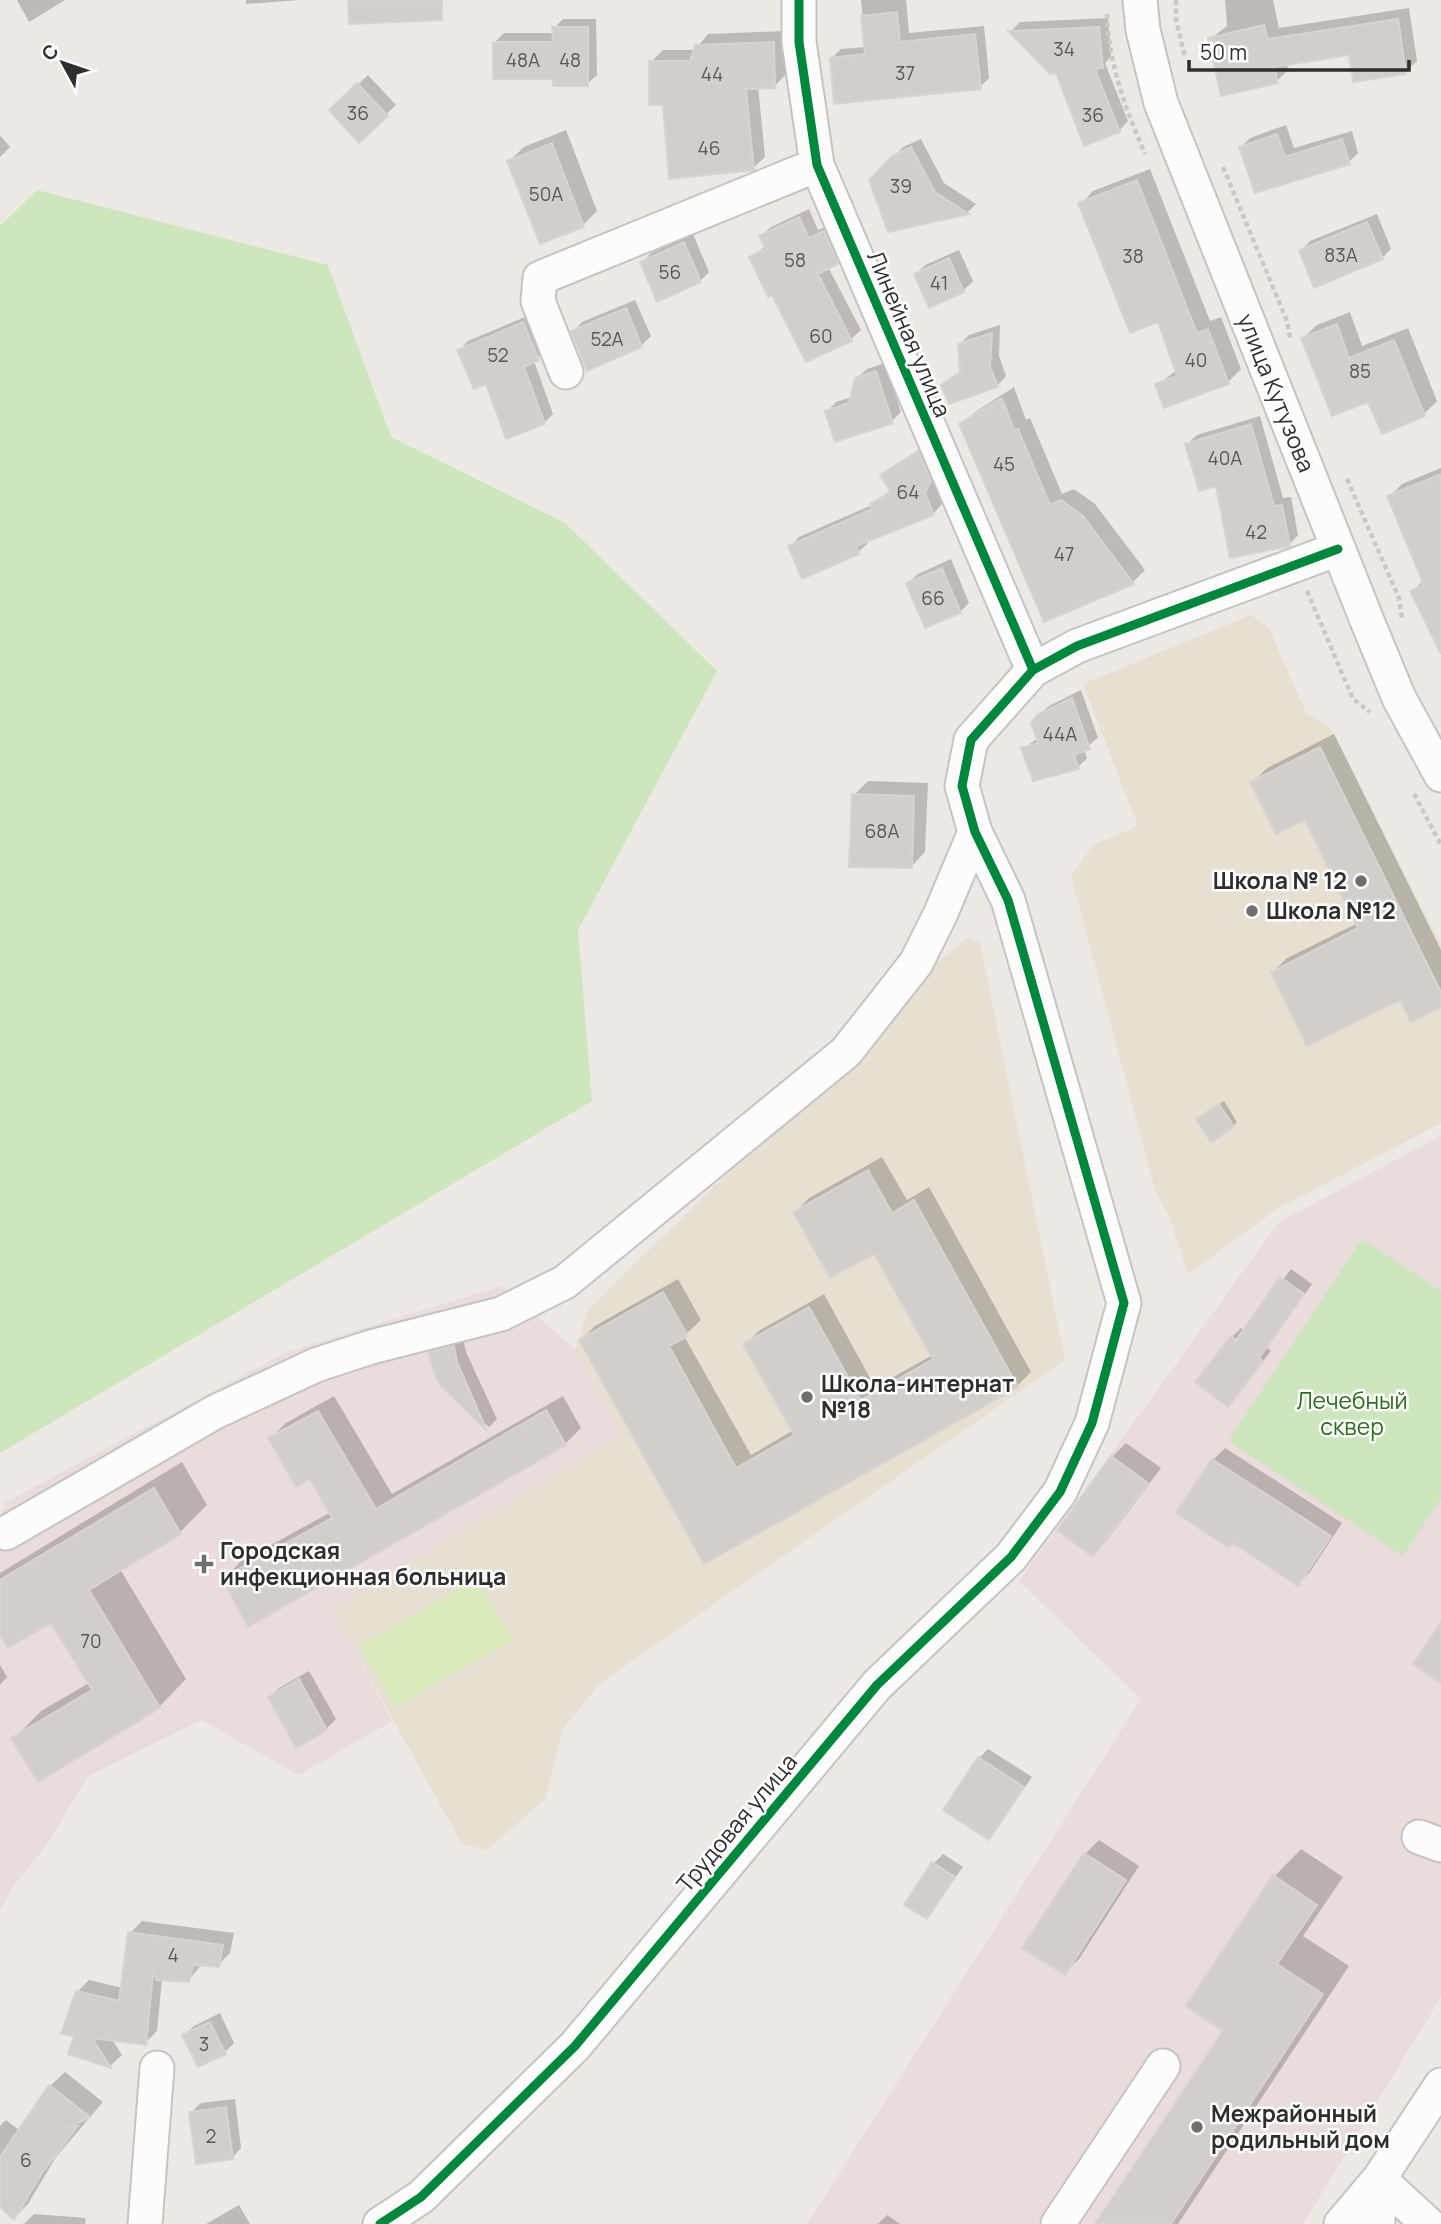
<svg xmlns="http://www.w3.org/2000/svg" width="1441" height="2224" font-family="Manrope,sans-serif">
	<style>
		.education { fill: #e6e0d3 }
		.medical { fill: #e9dcdb }
		.green { fill: #cee6be }
		.pitch { fill: #d9eabb }
		.shadow { fill: #0003 }
		.building { fill: #d1cecb; stroke: #d7d4d0; stroke-width: 2 }
		.lines { fill: none; stroke-linecap: round; stroke-linejoin: round }
		.minor-casing { stroke: #c5c4c5; stroke-width: 37 }
		.path { stroke: #c9c9c8; stroke-width: 4.5; stroke-dasharray: 5 3.5; stroke-linecap: butt }
		.minor { stroke: #fcfcfb; stroke-width: 33 }
		.cycleway-casing { stroke: #fff; stroke-width: 13 }
		.cycleway { stroke: #00873e; stroke-width: 9 }
		.poi-dot { fill: #706f6e; stroke: #fff; stroke-width: 2.5 }
		.labels { text-anchor: middle; stroke-width: 5; stroke-linejoin: round; paint-order: stroke }
		.number-label { font-size: 19px; fill: #585857 }
		.street-label { font-size: 23px; fill: #2e2e2e; stroke: #fff }
		.poi-label { font-size: 23px; font-weight: bold; fill: #2e2e2e; stroke: #fff; text-anchor: start }
		.park-label { font-size: 23px; fill: #2c6e1b; stroke: #fff }
	</style>
	<rect width="100%" height="100%" fill="#ece8e4"/>
	<!-- education -->
	<path class="education" d="M1251 615 1269 628 1306 713 1331 728 1441 945V1123L1277 1209 1188 1274 1168 1214 1156 1193 1071 876 1093 845 1138 826 1083 684Z
		M967 938 980 943 1065 1360 599 1684 563 1729 545 1799 487 1850 462 1844 332 1610 622 1434 575 1349 588 1310 756 1145 861 1061 937 963Z"/>
	<!-- medical -->
	<path class="medical" d="M1441 1136V1997L1303 2224H807L1141 1699 1019 1581 1279 1222Z
		M502 1286 575 1349 622 1434 332 1610 392 1721 299 1775 201 1720 88 1776 48 1843 16 1882 0 1910V1518L6 1502 289 1351Z"/>
	<!-- green -->
	<path class="green" d="M37 190 328 265 391 437 565 523 717 671 578 930 592 1101 0 1453V226Z
		M1362 1239 1441 1291V1498L1403 1556 1228 1441Z"/>
	<!-- pitch -->
	<path class="pitch" d="M477 1579 512 1640 395 1707 360 1646Z"/>
	<!-- shadow -->
	<path class="shadow" d="M17 0H65L29 22Z
		M246 0H300L246 4Z
		M861 0H906L909 33 984 26 989 78 980 87 832 58 841 49 866 47Z
		M1225 0H1273L1279 28 1409 8 1417 61 1405 72 1350 53 1287 63 1288 70 1277 81 1210 39 1227 26Z
		M1108 18 1111 57 1105 63 1128 121 1119 131 1057 71 1050 72 1011 31 1020 22Z
		M563 19H596L597 75 587 84 554 77 495 42 504 33H554V28Z
		M785 31 786 74 775 86H758L765 157 753 168 651 62 663 50H695L708 34Z
		M368 75 396 105 359 140 331 110Z
		M1286 125 1294 148 1352 131 1358 153 1349 162 1256 191 1241 147 1250 138Z
		M566 130 597 211 583 225 509 161 524 147Z
		M0 135 10 147 0 157Z
		M921 139 944 183 976 204 968 212 889 230 871 181 903 147Z
		M1150 169 1210 321 1221 317 1241 369 1228 382 1157 385 1177 370 1159 320 1081 204 1093 191Z
		M809 209 818 230 834 223 847 253 828 267 861 330 851 339 807 360 751 257 766 246 761 236 771 227Z
		M1377 214 1391 249 1382 258 1301 251 1310 241Z
		M693 234 709 272 700 281 642 262 651 253Z
		M959 250 973 281 963 291 916 274 925 265Z
		M635 300 651 336 641 346 573 332 582 322Z
		M1350 312 1362 346 1408 328 1437 401 1424 414 1369 400 1303 338 1317 325Z
		M532 314 548 350 534 361 553 414 544 423 487 382 459 351 468 341Z
		M1000 325 999 356 1006 376 997 386H943L961 370 960 344 969 335Z
		M885 363 901 412 892 421 827 412 836 402 852 397 857 378 867 369Z
		M1014 387 1026 420 1030 418 1062 494 1074 489 1095 504 1145 570 1133 582 1045 620 961 425 974 413Z
		M1260 416 1283 498 1291 497 1298 535 1289 545 1187 444 1197 435Z
		M928 443 940 471 933 482 942 504 933 514 866 540 868 543 858 552 803 577 790 547 799 537 872 505 892 489 882 475Z
		M1441 468V628L1412 592 1424 580 1389 497 1402 484Z
		M951 559 969 603 960 612 908 583 918 574Z
		M1081 690 1098 738 1084 749 1087 758 1078 767 1023 749 1038 738V716L1049 706Z
		M1334 734 1441 950V1005L1273 972 1287 958 1358 923 1305 818 1252 783 1267 768Z
		M868 781 928 783 925 852 911 867 854 795Z
		M1224 1101 1237 1122 1233 1126 1202 1115Z
		M882 1157 907 1200 929 1187 1031 1372 1017 1386 704 1562 581 1340 595 1326 678 1279 701 1320 684 1336 751 1455 794 1430 746 1344 760 1330 824 1294 875 1387 933 1355 875 1251 795 1212 809 1198Z
		M1291 1269 1312 1284 1267 1348 1271 1351 1228 1405 1232 1337 1241 1328 1245 1331Z
		M463 1338 466 1352 497 1419 489 1427 442 1385 430 1353 439 1344Z
		M334 1396 392 1494 563 1396 581 1428 565 1444 224 1579 240 1562 331 1512 311 1476 270 1439 286 1423Z
		M1126 1443 1161 1468 1107 1540 1093 1555 1112 1457Z
		M1225 1448 1342 1523 1310 1572 1298 1584 1213 1460Z
		M182 1462 207 1505 180 1532 120 1569 186 1679 159 1707 14 1739 41 1711 89 1683 52 1620 0 1631V1573Z
		M0 1665 7 1677 0 1685Z
		M309 1671 336 1719 326 1729 297 1745 270 1697 279 1688Z
		M988 1749 1032 1777 989 1838 979 1758Z
		M1099 1840 1139 1866 1079 1959 1064 1973 1085 1854Z
		M1301 1849 1343 1877 1303 1936 1349 1966 1178 2224H1097L1226 2030 1274 1877Z
		M943 1854 963 1867 927 1917 934 1863Z
		M142 1921 234 1933 230 1953 218 1965 202 1964 188 1981 162 1979 157 2031 145 2043 112 2039 122 2055 110 2066 70 2053 77 2034V1992L89 1980 123 1988 130 1933Z
		M220 2013 234 2043 225 2052 185 2035 194 2026Z
		M65 2072 103 2102 56 2157 28 2204 14 2218 0 2205V2126L6 2120 20 2131 50 2086Z
		M235 2099 241 2148 232 2158 191 2112 201 2103Z
		M239 2205 250 2224H206Z
		M34 2214 86 2218 85 2224H24Z
		M887 2215 900 2224H878Z"/>
	<!-- building -->
	<path class="building" d="M348 0H442V20L349 24Z
		M897 12 900 42 975 34 981 89 834 104 830 58 865 54 861 16Z
		M1398 19 1406 74 1353 82 1349 55 1274 67 1278 83 1221 96 1208 38 1264 25 1268 39Z
		M552 27H588V86H553V79H493V42H553Z
		M1099 27 1103 68 1095 69 1120 132 1084 146 1056 73 1050 74 1008 31Z
		M774 42 775 88 746 89 754 170 669 179 663 105H649V61H690L695 45Z
		M357 83 388 116 359 143 329 110Z
		M1277 134 1285 157 1342 139 1350 164 1255 193 1239 147Z
		M552 143 584 227 540 244 507 161Z
		M911 147 935 192 969 214 888 232 869 180 892 156Z
		M1137 180 1197 333 1208 329 1229 384 1164 408 1155 384 1177 376 1158 322 1130 333 1078 203Z
		M799 217 809 238 824 231 838 264 818 274 852 341 806 362 772 295 768 297 749 257 766 249 759 236Z
		M1367 222 1383 259 1314 288 1299 250Z
		M684 242 701 282 657 302 640 262Z
		M949 258 964 292 929 308 914 274Z
		M626 308 642 347 587 371 571 331Z
		M523 322 539 360 524 367 545 424 506 439 486 384 474 389 457 350Z
		M1337 324 1349 358 1394 340 1425 416 1382 434 1368 402 1332 416 1301 338Z
		M992 333 990 366 998 387 949 404 941 385 960 372 958 344Z
		M876 371 893 423 835 442 825 411 849 403 855 378Z
		M1002 398 1014 430 1018 429 1050 505 1061 500 1083 516 1134 584 1044 622 959 424Z
		M1251 424 1274 506 1282 505 1290 546 1230 558 1216 486 1199 491 1185 444Z
		M918 451 931 481 925 493 934 515 856 546 859 554 802 579 788 546 872 509 870 504 891 492 880 475Z
		M1441 474V654L1410 591 1424 585 1387 496Z
		M942 568 961 613 925 628 906 583Z
		M1072 698 1090 749 1074 755 1079 769 1033 781 1021 748 1038 743 1031 723 1037 715Z
		M1320 747 1441 992V1007L1411 1022 1400 1000 1307 1046 1271 972 1358 928 1305 820 1276 834 1250 782Z
		M852 794 914 796 912 868 849 867Z
		M1219 1104 1234 1127 1211 1142 1196 1119Z
		M868 1170 892 1213 914 1200 1018 1387 704 1564 579 1340 663 1292 688 1336 669 1346 736 1468 794 1435 743 1344 809 1307 861 1400 933 1359 874 1254 830 1278 793 1212Z
		M1280 1277 1304 1294 1259 1358 1263 1361 1228 1407 1195 1382 1231 1336 1236 1340Z
		M454 1346 457 1362 487 1431 441 1386 435 1376 428 1352Z
		M546 1410 566 1445 248 1627 222 1578 332 1518 310 1479 296 1487 268 1438 318 1411 376 1509Z
		M1111 1456 1148 1483 1093 1557 1057 1530Z
		M1212 1459 1331 1536 1298 1586 1233 1543 1229 1548 1176 1513Z
		M154 1488 181 1534 89 1590 160 1708 38 1782 11 1738 92 1690 51 1623 8 1648 0 1635V1580Z
		M1441 1622V1683L1413 1664Z
		M299 1679 327 1730 296 1748 268 1697Z
		M978 1757 1024 1787 989 1840 943 1810Z
		M1084 1853 1126 1880 1065 1975 1022 1948Z
		M932 1862 955 1877 927 1919 904 1905Z
		M1273 1875 1317 1905 1277 1964 1323 1994 1171 2224H1095L1223 2031 1186 2006Z
		M128 1932 223 1945 219 1967 193 1965 189 1982 157 1980 153 1973 146 2045 92 2038 111 2068 68 2054 74 2036 61 2034 76 1991 119 2001Z
		M210 2022 226 2054 198 2067 182 2035Z
		M49 2085 90 2117 67 2128 78 2126 42 2173 14 2220 0 2207V2157Z
		M226 2107 233 2159 196 2164 189 2112Z"/>
	<g class="lines">
		<!-- minor casing -->
		<g class="minor-casing">
			<path id="minor" d="M799 0V42L817 165 1033 670
				M1140 0 1143 30 1161 103 1368 623 1399 698 1441 775
				M566 372 538 301 540 278 817 165
				M6 1533 215 1412 316 1365 371 1347 501 1314 565 1282 846 1052 916 963 940 915 975 832
				M1419 1837 1441 1845
				M1379 2179 1428 2224
				M145 2224 157 2068
				M380 2224 421 2197 575 2046 877 1685 1011 1557 1060 1492 1092 1423 1124 1303 1008 900 975 832 962 786 971 740 1033 670 1077 646 1338 549
				M1058 2224 1163 2066
				M1341 2224 1379 2179 1441 2085
				M1378 2224 1379 2179"/>
		</g>
		<!-- path -->
		<path class="path" d="M1176 0V20L1185 57
			M1107 14C1108 62 1126 110 1145 154
			M1223 167 1287 321 1290 338
			M1347 479 1399 598 1402 620
			M1307 591 1353 699 1370 712
			M1414 794 1441 845"/>
		<!-- minor -->
		<use href="#minor" class="minor"/>
		<!-- cycleway casing -->
		<g class="cycleway-casing">
			<path id="cycleway" d="M799 0V42L817 165 1033 670
				M380 2224 421 2197 575 2046 877 1685 1011 1557 1060 1492 1092 1423 1124 1303 1008 900 975 832 962 786 971 740 1033 670 1077 646 1338 549"/>
		</g>
		<!-- cycleway -->
		<use href="#cycleway" class="cycleway"/>
	</g>
	<!-- markers -->
	<g class="poi-dot">
		<circle cx="1361" cy="881" r="7"/>
		<circle cx="1252" cy="911" r="7"/>
		<circle cx="807" cy="1397" r="7"/>
		<path d="M200.5 1553.5h7v7h7v7h-7v7h-7v-7h-7v-7h7z"/>
		<circle cx="1197" cy="2127" r="7"/>
	</g>
	<g class="labels">
		<!-- number labels -->
		<g class="number-label">
			<text x="1064" y="56">34</text>
			<text x="523" y="67">48А</text>
			<text x="570" y="67">48</text>
			<text x="905" y="80">37</text>
			<text x="712" y="81">44</text>
			<text x="358" y="120">36</text>
			<text x="1093" y="122">36</text>
			<text x="709" y="155">46</text>
			<text x="901" y="193">39</text>
			<text x="546" y="201">50А</text>
			<text x="1341" y="262">83А</text>
			<text x="1133" y="263">38</text>
			<text x="795" y="267">58</text>
			<text x="670" y="279">56</text>
			<text x="939" y="290">41</text>
			<text x="821" y="343">60</text>
			<text x="607" y="346">52А</text>
			<text x="498" y="362">52</text>
			<text x="1196" y="367">40</text>
			<text x="1360" y="378">85</text>
			<text x="1225" y="465">40А</text>
			<text x="1004" y="471">45</text>
			<text x="908" y="499">64</text>
			<text x="1256" y="539">42</text>
			<text x="1064" y="561">47</text>
			<text x="933" y="605">66</text>
			<text x="1060" y="741">44А</text>
			<text x="882" y="838">68А</text>
			<text x="91" y="1648">70</text>
			<text x="173" y="1962">4</text>
			<text x="204" y="2051">3</text>
			<text x="211" y="2143">2</text>
			<text x="26" y="2167">6</text>
		</g>
		<!-- street labels -->
		<g class="street-label">
			<text transform="translate(909 334) rotate(67)" y="8">Линейная улица</text>
			<text transform="translate(1276 393) rotate(68)" y="8">улица Кутузова</text>
			<text transform="translate(737 1823) rotate(-50)" y="8">Трудовая улица</text>
		</g>
		<!-- poi labels -->
		<g class="poi-label">
			<text x="1347" y="889" text-anchor="end">Школа № 12</text>
			<text x="1266" y="919">Школа №12</text>
			<text x="821" y="1392">Школа-интернат<tspan x="821" dy="26">№18</tspan></text>
			<text x="220" y="1559">Городская<tspan x="220" dy="26">инфекционная больница</tspan></text>
			<text x="1211" y="2122">Межрайонный<tspan x="1211" dy="26">родильный дом</tspan></text>
		</g>
		<!-- park labels -->
		<g class="park-label">
			<text x="1352" y="1409">Лечебный<tspan x="1352" dy="26">сквер</tspan></text>
		</g>
	</g>
	<!-- north arrow -->
	<g transform="translate(63 63) rotate(310)" stroke="#ffffff" stroke-width="5" paint-order="stroke">
	<path d="M0-5L12 26L0 18L-12 26Z" fill="#2e2e2e"/>
	<text y="-10" font-size="19" font-weight="bold" text-anchor="middle" fill="#2e2e2e">С</text>
	</g>
	<!-- scale -->
	<path d="M1189 60v10h220v-10" fill="none" stroke="#2e2e2e" stroke-width="3.5"/>
	<text x="1200" y="60" font-size="21" fill="#2e2e2e" stroke="#ffffff" stroke-width="5" paint-order="stroke">50 m</text>
</svg>
